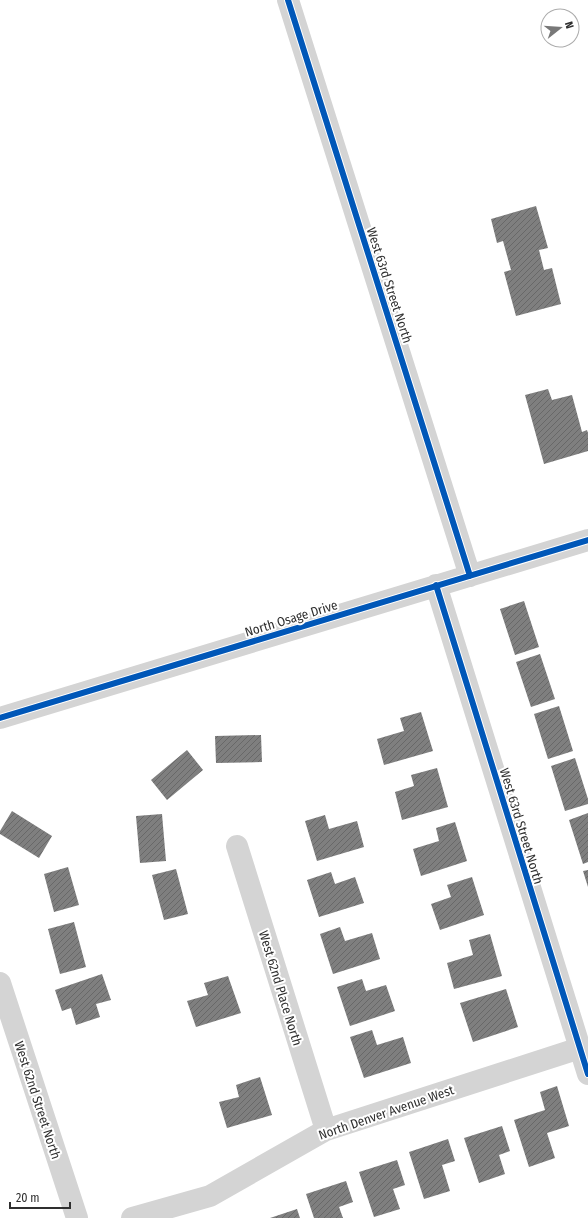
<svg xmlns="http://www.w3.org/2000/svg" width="588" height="1218" font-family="'Fira Sans Condensed',sans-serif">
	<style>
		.building { fill: url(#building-hatch) }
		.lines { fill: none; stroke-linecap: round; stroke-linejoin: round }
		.street { stroke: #d4d4d4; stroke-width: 22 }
		.cycleway-casing { stroke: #fff; stroke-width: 8 }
		.cycleway { stroke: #0057b8; stroke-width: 6 }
		.labels { text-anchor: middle; stroke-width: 4; stroke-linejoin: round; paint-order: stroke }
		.street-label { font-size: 13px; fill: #2f2f2f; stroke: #fff }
	</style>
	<defs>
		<pattern id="building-hatch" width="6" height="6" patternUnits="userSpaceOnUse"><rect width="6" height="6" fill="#7f7f7f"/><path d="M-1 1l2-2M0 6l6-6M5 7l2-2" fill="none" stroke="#686868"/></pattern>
	</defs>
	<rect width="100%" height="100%" fill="#fff"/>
	<!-- building -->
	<path class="building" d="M536 206 548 248 539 250 544 270 552 268 561 304 516 316 504 272 511 270 503 241 497 243 491 219Z
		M548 389 552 400 572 395 582 432 587 430 588 433V451L544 464 525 395Z
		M524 601 539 647 515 655 500 609Z
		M540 654 555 699 531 707 516 662Z
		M559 706 573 751 548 759 534 714Z
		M421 712 433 751 384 765 377 739 404 731 400 718Z
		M261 735 262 762 216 763 215 736Z
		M187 750 203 770 167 800 151 780Z
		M575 758 588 799V804L565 811 551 766Z
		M437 768 448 807 402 820 395 792 414 786 411 775Z
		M12 811 52 836 39 858 0 834V831Z
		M588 813V862L583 864 569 820Z
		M162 814 166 861 140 863 136 816Z
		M325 815 329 829 357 821 364 847 317 861 305 821Z
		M455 822 467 861 421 876 413 849 439 841 436 828Z
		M68 867 79 905 54 912 44 874Z
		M176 869 188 914 164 920 152 875Z
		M588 870V887L583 871Z
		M331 872 335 884 355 877 364 903 319 917 307 880Z
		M472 877 484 915 440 930 431 904 451 897 447 885Z
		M74 922 86 967 60 974 48 929Z
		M340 927 345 941 372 933 380 959 333 974 320 934Z
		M490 934 502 976 454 989 447 963 473 955 469 940Z
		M102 974 111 1000 96 1004 100 1017 76 1025 71 1008 62 1011 55 990Z
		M228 976 241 1013 196 1027 187 1001 208 995 204 983Z
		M362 979 366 991 386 985 395 1011 350 1026 337 987Z
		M506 989 518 1027 473 1042 460 1003Z
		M372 1030 377 1045 403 1037 411 1063 364 1078 350 1037Z
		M260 1077 272 1115 227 1128 219 1102 239 1097 236 1085Z
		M557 1086 569 1126 547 1133 555 1158 529 1167 514 1120 545 1110 540 1092Z
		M502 1126 510 1151 499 1155 505 1174 479 1183 464 1138Z
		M448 1139 455 1161 442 1165 450 1191 424 1199 409 1152Z
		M397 1160 405 1185 393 1189 400 1209 374 1217 359 1172Z
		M346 1181 353 1202 339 1207 343 1218H314L306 1194Z
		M297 1209 300 1218H270Z"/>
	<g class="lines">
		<!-- street -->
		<path class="street" d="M288 0 470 576
			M436 585 588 1074
			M0 718 588 540
			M237 846 326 1130
			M0 983 77 1218
			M132 1218 210 1196 326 1130 580 1048"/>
		<!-- cycleway casing -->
		<g class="cycleway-casing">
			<path id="cycleway" d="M288 0 470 576
				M436 585 588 1074
				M0 718 588 540"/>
		</g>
		<!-- cycleway -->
		<use href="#cycleway" class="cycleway"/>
	</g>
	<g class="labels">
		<!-- street labels -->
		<g class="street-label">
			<text transform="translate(390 285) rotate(72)" y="5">West 63rd Street North</text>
			<text transform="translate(291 618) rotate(-17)" y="5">North Osage Drive</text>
			<text transform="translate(522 826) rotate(73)" y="5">West 63rd Street North</text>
			<text transform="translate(281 988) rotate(73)" y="5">West 62nd Place North</text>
			<text transform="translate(38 1100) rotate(72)" y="5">West 62nd Street North</text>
			<text transform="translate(386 1112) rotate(-19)" y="5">North Denver Avenue West</text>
		</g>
	</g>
	<!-- north arrow -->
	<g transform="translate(560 28) rotate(73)"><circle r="19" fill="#ffffff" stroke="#acacac"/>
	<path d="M0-3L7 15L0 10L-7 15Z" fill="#787878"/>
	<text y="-6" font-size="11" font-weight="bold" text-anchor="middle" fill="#2f2f2f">N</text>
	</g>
	<!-- scale -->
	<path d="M10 1202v6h60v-6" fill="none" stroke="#2f2f2f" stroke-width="2"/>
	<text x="16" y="1202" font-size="12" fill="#2f2f2f" stroke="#ffffff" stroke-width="3" paint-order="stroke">20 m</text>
</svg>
